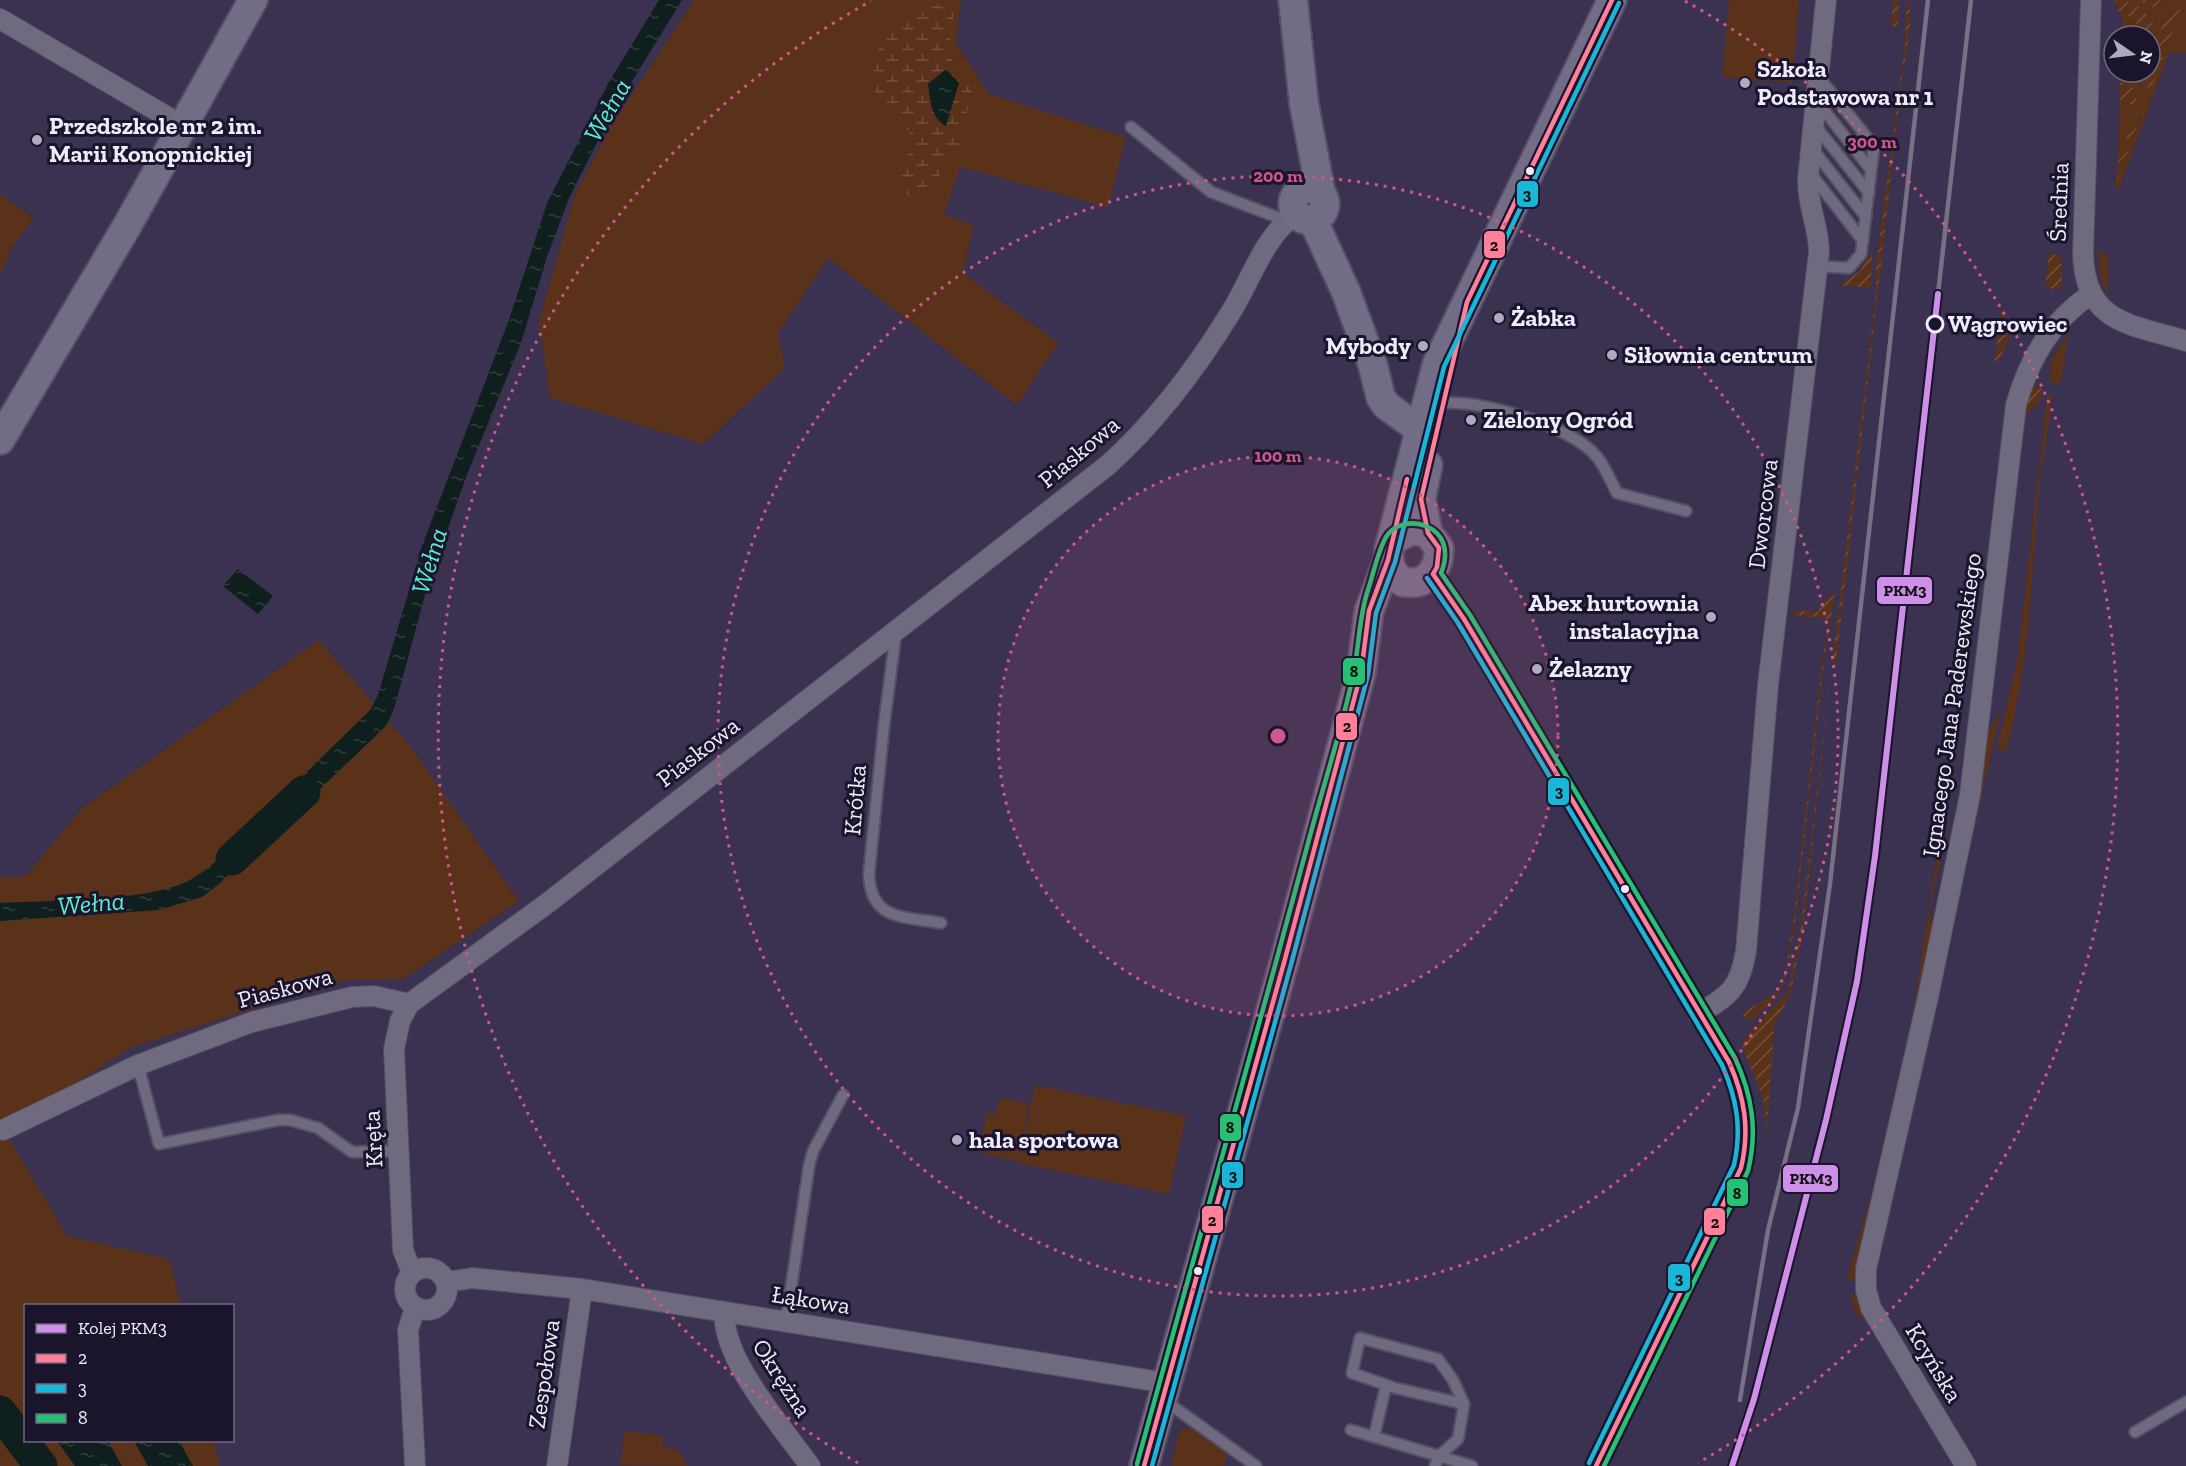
<svg xmlns="http://www.w3.org/2000/svg" width="2186" height="1466" font-family="'Zilla Slab',serif">
	<style>
		.green { fill: #5a3219 }
		.wetland { fill: url(#wetland-marsh) }
		.garden { fill: url(#garden-furrows) }
		.water { fill: url(#water-ripples) }
		.lines { fill: none; stroke-linecap: round; stroke-linejoin: round }
		.river { stroke: #0e1f1d; stroke-width: 33 }
		.lane-casing { stroke: #554e65; stroke-width: 14 }
		.street-casing { stroke: #554e65; stroke-width: 22 }
		.secondary-casing { stroke: #554e65; stroke-width: 32 }
		.lane { stroke: #706a80; stroke-width: 10 }
		.street { stroke: #706a80; stroke-width: 20 }
		.secondary { stroke: #736c87; stroke-width: 28 }
		.rail { stroke: #767185; stroke-width: 4.5 }
		.bus-1-casing { stroke: #1b142d; stroke-width: 9 }
		.bus-2-casing { stroke: #1b142d; stroke-width: 9 }
		.bus-3-casing { stroke: #1b142d; stroke-width: 9 }
		.bus-1 { stroke: #ff8098; stroke-width: 4.5 }
		.bus-2 { stroke: #1ab6d8; stroke-width: 4.5 }
		.bus-3 { stroke: #26c172; stroke-width: 4.5 }
		.rail-1-casing { stroke: #1b142d; stroke-width: 10 }
		.rail-1 { stroke: #ce8fe9; stroke-width: 6 }
		.ring { fill: none; stroke: #cf578b; stroke-width: 3; stroke-dasharray: 3 6 }
		.poi-dot { fill: #afaabe; stroke: #1b142d; stroke-width: 2 }
		.bus-dot { fill: #eeebfa; stroke: #1b142d; stroke-width: 2 }
		.stop-dot { fill: #1b142d; stroke: #eeebfa; stroke-width: 3 }
		.labels { text-anchor: middle; stroke-width: 6; stroke-linejoin: round; paint-order: stroke }
		.poi-label { font-size: 24px; font-weight: bold; fill: #eeebfa; stroke: #1b142d; text-anchor: start }
		.street-label { font-size: 24px; fill: #eeebfa; stroke: #1b142d }
		.stop-label { font-size: 24px; font-weight: bold; fill: #eeebfa; stroke: #1b142d; text-anchor: start }
		.water-label { font-size: 26px; font-style: italic; fill: #57f0cc; stroke: #1b142d }
		.centre { fill: #cf578b; stroke: #1b142d; stroke-width: 3 }
		.ring-label { font-size: 18px; text-anchor: middle; font-weight: bold; fill: #cf578b; stroke: #1b142d; stroke-width: 6; stroke-linejoin: round; paint-order: stroke }
		.line-badge { stroke: #1b142d; stroke-width: 2 }
		.pale-badge-label { font-size: 16px; text-anchor: middle; font-weight: bold; fill: #111 }
	</style>
	<defs>
		<pattern id="wetland-marsh" width="20" height="14" patternUnits="userSpaceOnUse" patternTransform="scale(1.5)"><rect width="20" height="14" fill="#5a3219"/><path d="M1 5h8M5 5V1M11 12h8M15 12V8" fill="none" stroke="#72503b"/></pattern>
		<pattern id="garden-furrows" width="10" height="10" patternUnits="userSpaceOnUse" patternTransform="scale(1.5)"><rect width="10" height="10" fill="#5a3219"/><path d="M-1 1l2-2M0 10L10 0M9 11l2-2" fill="none" stroke="#72503b"/></pattern>
		<pattern id="water-ripples" width="26" height="14" patternUnits="userSpaceOnUse" patternTransform="scale(1.5)"><rect width="26" height="14" fill="#0e1f1d"/><path d="M2 4q2-2 4 0t4 0M15 11q2-2 4 0t4 0" fill="none" stroke="#31403f"/></pattern>
	</defs>
	<rect width="100%" height="100%" fill="#3b3150"/>
	<!-- green -->
	<path class="green" d="M694 0H961L956 43 989 94 1126 137 1108 207 960 167 944 215 974 225 963 273 1058 343 1017 405 828 258 778 333 785 368 703 444 550 398 539 322 575 194 612 125Z
		M1729 0H1799L1792 83 1722 77Z
		M2114 0H2186V53H2169L2119 189 2114 187 2117 176 2121 72H2150V36H2122L2123 21Z
		M0 195 34 218 12 247 0 275Z
		M2098 251 2106 254 2108 258 2107 294 2100 278Z
		M2069 334 2061 381 2057 384 2049 381 2051 359Z
		M2051 394C2054 401 2043 457 2041 470 2031 564 2032 659 2006 751L1997 749 2018 655 2047 397Z
		M319 640 411 747 519 901 403 979 345 980 131 1047 4 1130 67 1236 169 1259 181 1305 26 1306V1440L214 1441 220 1466H0V877L26 876 81 809Z
		M2001 711 1976 819 1988 731Z
		M1941 829 1947 830 1929 913 1935 921 1858 1258 1855 1279 1847 1280 1871 1194 1911 1025Z
		M1035 1085 1186 1116 1169 1194 1018 1163Z
		M1000 1098 1029 1103 1018 1161 985 1155 987 1146 980 1144 987 1112 996 1114Z
		M1856 1290 1864 1312 1859 1319 1851 1301Z
		M1184 1428 1193 1430 1227 1453V1458L1223 1466H1171L1179 1432Z
		M625 1431 664 1436 662 1447 675 1448 689 1466 620 1465Z"/>
	<!-- wetland -->
	<path class="wetland" d="M955 0 949 55 972 90 960 142 937 180 909 197 891 176 916 143 893 109 875 98 873 56 905 12Z"/>
	<!-- garden -->
	<path class="garden" d="M1894 0H1899L1898 27 1890 26Z
		M1906 0C1916 13 1905 60 1902 78L1836 664H1832L1803 932 1791 992 1774 1027 1767 1133 1764 1103 1757 1082 1743 1050V1042L1750 1031 1788 992 1800 933 1876 295V265L1905 44Z
		M2114 0C2133 0 2147 9 2155 27L2152 40 2132 18 2118 11Z
		M2140 0H2171C2160 9 2151 10 2140 0Z
		M2177 7H2181L2165 52 2160 48C2161 31 2159 15 2177 7Z
		M2123 21 2136 31V36H2122Z
		M2157 54 2163 58 2151 90 2142 83 2143 72H2150V64Z
		M2120 82 2137 90 2136 106 2130 104 2131 101 2120 100Z
		M2137 113 2141 115 2117 181 2119 148 2125 142Z
		M1872 251 1871 288 1839 285 1860 271Z
		M2049 253 2061 257 2062 284 2059 289H2052L2045 283Z
		M2001 310C2016 330 2009 347 1994 365Z
		M2033 385 2042 389 2040 402 2023 417Z
		M1835 591 1824 662 1795 925 1785 981 1779 994 1754 1019 1747 1020 1741 1014 1777 992 1783 983 1793 924 1822 663 1829 619 1795 615 1791 612 1795 610 1819 612 1820 606Z"/>
	<!-- water -->
	<path class="water" d="M659 0H682L609 119 569 198 547 257 521 343 466 477 427 588 394 709 386 726 277 830 265 813 371 709 378 695 423 543 509 320 547 203 609 82Z
		M946 69 959 83 946 126C931 118 930 100 928 84Z
		M238 569 273 596 258 614 223 586Z
		M258 820 270 836 219 884 202 897 159 910 0 921V903C49 900 146 902 188 881 215 867 236 841 258 820Z
		M57 1441H108L122 1466H75Z
		M134 1441H179L193 1466H148Z"/>
	<g class="lines">
		<!-- river -->
		<path class="river" d="M232 859 304 792
			M0 1412 41 1466"/>
		<!-- lane casing -->
		<g class="lane-casing">
			<path id="lane" d="M1816 100 1871 170
				M1814 124 1869 193
				M1131 127 1211 192 1287 221
				M1811 147 1866 217
				M1809 171 1863 241
				M1817 266 1849 268 1861 254 1874 146 1818 76
				M1444 403C1482 400 1572 426 1597 457 1605 467 1611 481 1617 493L1686 511
				M896 632 884 725 869 873C870 921 903 916 941 923
				M138 1065 159 1144 278 1120H290L318 1128 352 1152 399 1151
				M786 1322 809 1166 813 1151 843 1095
				M1164 1400 1256 1466
				M1351 1430 1439 1456 1435 1466
				M2135 1432 2186 1402
				M1374 1437 1386 1385
				M1439 1456 1458 1439 1464 1404 1453 1380 1438 1359 1360 1338 1352 1373 1395 1388 1464 1404
				M1439 1456 1472 1466"/>
		</g>
		<!-- street casing -->
		<g class="street-casing">
			<path id="street" d="M2091 0 2083 254C2085 324 2131 324 2186 341
				M0 19 183 126
				M1433 574 1464 619 1729 1062C1746 1098 1752 1129 1741 1168L1596 1466
				M1698 1014C1729 996 1740 988 1746 951L1768 685 1819 252C1819 227 1807 205 1808 179L1826 0
				M3 1130 138 1065 252 1022 352 997 374 996 409 1004
				M405 1289a21 21 0 1 1 42 0a21 21 0 1 1-42 0Z
				M412 1273 403 1250 394 1049 400 1021 409 1004 549 902 1108 465C1158 420 1196 369 1231 312 1251 280 1264 236 1296 214
				M447 1282 472 1278 582 1289 1167 1383
				M725 1312C720 1357 784 1429 810 1466
				M415 1466 408 1330 415 1308
				M557 1466 582 1289
				M1966 1466 1871 1308 1866 1290V1269L1928 997 1970 795 2016 405C2029 359 2051 321 2091 294"/>
		</g>
		<!-- secondary casing -->
		<g class="secondary-casing">
			<path id="secondary" d="M1293 0 1304 104 1321 194
				M1293 204a16 16 0 1 1 32 0a16 16 0 1 1-32 0Z
				M1310 219 1317 229 1346 292 1373 366 1381 398 1387 406 1412 424 1419 433
				M0 440 127 226 253 0
				M1428 533 1421 499 1428 465
				M1393 540 1411 530 1428 533 1439 548C1439 571 1427 586 1403 582 1391 573 1388 564 1389 549L1437 364 1612 0
				M1144 1466 1285 959 1361 673 1369 611 1388 560"/>
		</g>
		<!-- lane -->
		<use href="#lane" class="lane"/>
		<!-- street -->
		<use href="#street" class="street"/>
		<!-- secondary -->
		<use href="#secondary" class="secondary"/>
		<!-- rail -->
		<path class="rail" d="M1938 294 1971 0
			M1740 1400 1768 1230 1798 1108 1830 884 1928 0"/>
		<!-- bus-1 casing -->
		<g class="bus-1-casing">
			<path id="bus-1" d="M1144 1466 1285 959 1361 673 1369 611 1388 560 1407 479
				M1596 1466 1741 1168C1750 1130 1745 1098 1729 1062L1464 619 1433 574 1437 567 1439 548 1428 533 1421 499 1467 302 1612 0"/>
		</g>
		<!-- bus-2 casing -->
		<g class="bus-2-casing">
			<path id="bus-2" d="M1427 578 1458 623 1722 1065C1737 1099 1742 1129 1734 1165L1589 1463
				M1152 1466 1292 961 1368 675 1376 613 1395 562 1444 367 1619 3"/>
		</g>
		<!-- bus-3 casing -->
		<g class="bus-3-casing">
			<path id="bus-3" d="M1137 1464C1194 1258 1252 1053 1307 847 1322 789 1342 730 1354 671 1359 645 1359 619 1367 593 1373 576 1377 553 1386 537 1402 510 1461 524 1441 573L1470 615 1735 1058C1752 1095 1758 1130 1748 1171L1604 1466"/>
		</g>
		<!-- bus-1 -->
		<use href="#bus-1" class="bus-1"/>
		<!-- bus-2 -->
		<use href="#bus-2" class="bus-2"/>
		<!-- bus-3 -->
		<use href="#bus-3" class="bus-3"/>
		<!-- rail-1 casing -->
		<g class="rail-1-casing">
			<path id="rail-1" d="M1732 1466 1754 1399 1826 1120 1857 981 1875 856 1938 294"/>
		</g>
		<!-- rail-1 -->
		<use href="#rail-1" class="rail-1"/>
	</g>
	<!-- distance rings -->
	<circle cx="1278" cy="736" r="280" fill="#cf578b" fill-opacity=".12"/>
	<g class="ring">
		<circle cx="1278" cy="736" r="280"/>
		<circle cx="1278" cy="736" r="560"/>
		<path d="M858 1463A840 840 0 0 1 871 1M1685 1A840 840 0 0 1 1698 1463"/>
	</g>
	<!-- markers -->
	<g class="poi-dot">
		<circle cx="1745" cy="83" r="6"/>
		<circle cx="37" cy="140" r="6"/>
		<circle cx="1499" cy="318" r="6"/>
		<circle cx="1423" cy="346" r="6"/>
		<circle cx="1612" cy="355" r="6"/>
		<circle cx="1471" cy="420" r="6"/>
		<circle cx="1711" cy="617" r="6"/>
		<circle cx="1537" cy="669" r="6"/>
		<circle cx="957" cy="1140" r="6"/>
	</g>
	<g class="bus-dot">
		<circle cx="1530" cy="171" r="5"/>
		<circle cx="1625" cy="889" r="5"/>
		<circle cx="1198" cy="1271" r="5"/>
	</g>
	<circle class="stop-dot" cx="1935" cy="324" r="8"/>
	<g class="labels">
		<!-- poi labels -->
		<g class="poi-label">
			<text x="1757" y="77">Szkoła<tspan x="1757" dy="28">Podstawowa nr 1</tspan></text>
			<text x="49" y="134">Przedszkole nr 2 im.<tspan x="49" dy="28">Marii Konopnickiej</tspan></text>
			<text x="1511" y="326">Żabka</text>
			<text x="1411" y="354" text-anchor="end">Mybody</text>
			<text x="1624" y="363">Siłownia centrum</text>
			<text x="1483" y="428">Zielony Ogród</text>
			<text x="1699" y="611" text-anchor="end">Abex hurtownia<tspan x="1699" dy="28">instalacyjna</tspan></text>
			<text x="1549" y="677">Żelazny</text>
			<text x="969" y="1148">hala sportowa</text>
		</g>
		<!-- street labels -->
		<g class="street-label">
			<text transform="translate(2059 202) rotate(-88)" y="8">Średnia</text>
			<text transform="translate(1079 452) rotate(-40)" y="8">Piaskowa</text>
			<text transform="translate(1763 514) rotate(-83)" y="8">Dworcowa</text>
			<text transform="translate(1952 705) rotate(-82)" y="8">Ignacego Jana Paderewskiego</text>
			<text transform="translate(698 752) rotate(-38)" y="8">Piaskowa</text>
			<text transform="translate(855 800) rotate(-85)" y="8">Krótka</text>
			<text transform="translate(285 988) rotate(-15)" y="8">Piaskowa</text>
			<text transform="translate(373 1139) rotate(-93)" y="8">Kręta</text>
			<text transform="translate(811 1300) rotate(9)" y="8">Łąkowa</text>
			<text transform="translate(1934 1363) rotate(59)" y="8">Kcyńska</text>
			<text transform="translate(544 1374) rotate(-82)" y="8">Zespołowa</text>
			<text transform="translate(782 1378) rotate(57)" y="8">Okrężna</text>
		</g>
		<!-- stop labels -->
		<g class="stop-label">
			<text x="1948" y="332">Wągrowiec</text>
		</g>
		<!-- water labels -->
		<g class="water-label">
			<text transform="translate(607 110) rotate(-60)" y="9">Wełna</text>
			<text transform="translate(429 561) rotate(-73)" y="9">Wełna</text>
			<text transform="translate(91 903) rotate(-5)" y="9">Wełna</text>
		</g>
	</g>
	<circle cx="1278" cy="736" r="9" class="centre"/>
	<g class="ring-label">
		<text x="1872" y="148">300 m</text>
		<text x="1278" y="182">200 m</text>
		<text x="1278" y="462">100 m</text>
	</g>
	<g class="line-badge">
		<rect x="1516" y="180" width="23" height="28" rx="6" fill="#1ab6d8"/>
		<rect x="1483" y="230" width="23" height="29" rx="6" fill="#ff8098"/>
		<rect x="1876" y="576" width="57" height="29" rx="6" fill="#ce8fe9"/>
		<rect x="1342" y="657" width="24" height="29" rx="6" fill="#26c172"/>
		<rect x="1335" y="712" width="23" height="29" rx="6" fill="#ff8098"/>
		<rect x="1547" y="777" width="23" height="29" rx="6" fill="#1ab6d8"/>
		<rect x="1219" y="1113" width="23" height="29" rx="6" fill="#26c172"/>
		<rect x="1221" y="1161" width="23" height="28" rx="6" fill="#1ab6d8"/>
		<rect x="1782" y="1164" width="57" height="29" rx="6" fill="#ce8fe9"/>
		<rect x="1726" y="1178" width="23" height="29" rx="6" fill="#26c172"/>
		<rect x="1201" y="1205" width="23" height="29" rx="6" fill="#ff8098"/>
		<rect x="1703" y="1207" width="23" height="29" rx="6" fill="#ff8098"/>
		<rect x="1667" y="1263" width="24" height="29" rx="6" fill="#1ab6d8"/>
	</g>
	<g class="pale-badge-label">
		<text x="1527" y="200">3</text>
		<text x="1494" y="251">2</text>
		<text x="1905" y="596">PKM3</text>
		<text x="1354" y="677">8</text>
		<text x="1347" y="732">2</text>
		<text x="1559" y="797">3</text>
		<text x="1230" y="1133">8</text>
		<text x="1233" y="1181">3</text>
		<text x="1811" y="1184">PKM3</text>
		<text x="1737" y="1199">8</text>
		<text x="1212" y="1226">2</text>
		<text x="1715" y="1228">2</text>
		<text x="1679" y="1284">3</text>
	</g>
	<!-- legend -->
	<rect x="24" y="1304" width="210" height="138" fill="#1b142d" stroke="#6f6a7f" stroke-width="1.5"/>
	<rect x="36" y="1324" width="30" height="9" fill="#ce8fe9" stroke="#6f6a7f" stroke-width="1.5"/>
	<text x="78" y="1334" font-size="18" fill="#eeebfa">Kolej PKM3</text>
	<rect x="36" y="1354" width="30" height="9" fill="#ff8098" stroke="#6f6a7f" stroke-width="1.5"/>
	<text x="78" y="1364" font-size="18" fill="#eeebfa">2</text>
	<rect x="36" y="1384" width="30" height="9" fill="#1ab6d8" stroke="#6f6a7f" stroke-width="1.5"/>
	<text x="78" y="1394" font-size="18" fill="#eeebfa">3</text>
	<rect x="36" y="1414" width="30" height="9" fill="#26c172" stroke="#6f6a7f" stroke-width="1.5"/>
	<text x="78" y="1424" font-size="18" fill="#eeebfa">8</text>
	<!-- north arrow -->
	<g transform="translate(2132 54) rotate(104)"><circle r="28" fill="#1b142d" stroke="#6f6a7f" stroke-width="1.5"/>
	<path d="M0-4.5L10 22L0 15L-10 22Z" fill="#afaabe"/>
	<text y="-9" font-size="16" font-weight="bold" text-anchor="middle" fill="#eeebfa">N</text>
	</g>
</svg>
